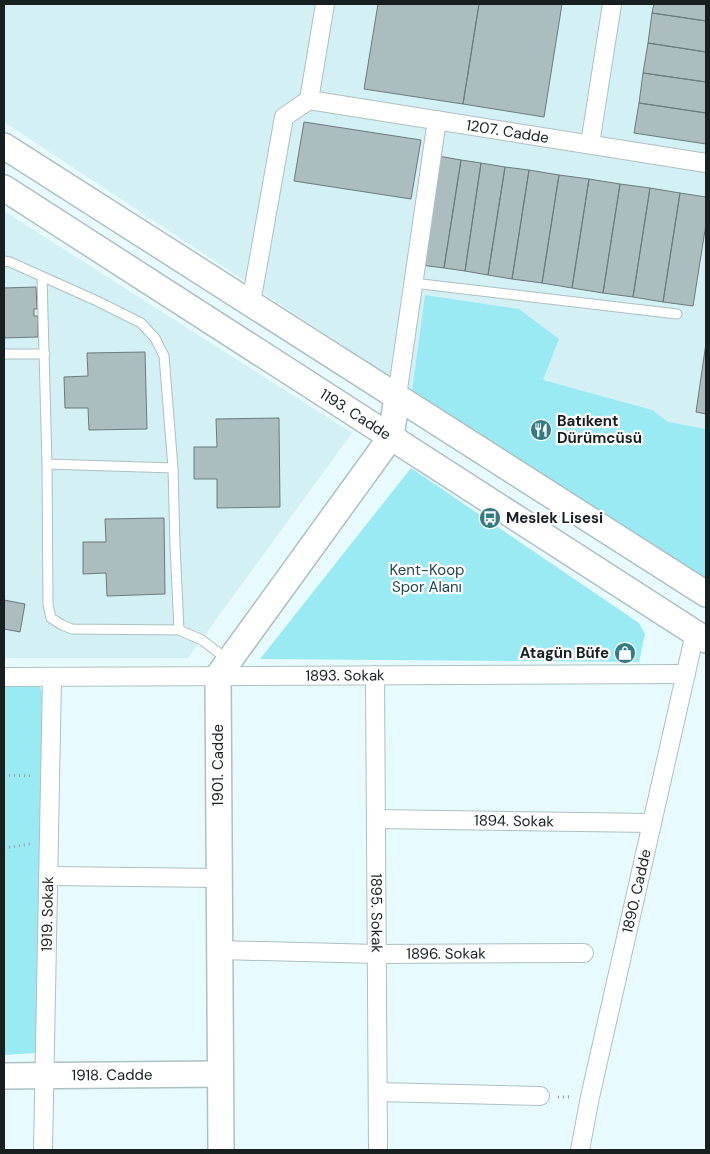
<svg xmlns="http://www.w3.org/2000/svg" width="710" height="1154" font-family="'DM Sans',sans-serif">
	<style>
		.built { fill: #d3f0f4 }
		.green { fill: #9aeaf3 }
		.building { fill: #abbdbf; stroke: #6a7b7d }
		.lines { fill: none; stroke-linecap: round; stroke-linejoin: round }
		.lane-casing { stroke: #adc0c2; stroke-width: 11 }
		.street-casing { stroke: #adc0c2; stroke-width: 20 }
		.secondary-casing { stroke: #adc0c2; stroke-width: 28 }
		.path { stroke: #93a1a3; stroke-width: 3; stroke-dasharray: 1 4; stroke-linecap: butt }
		.lane { stroke: #fff; stroke-width: 9 }
		.street { stroke: #fff; stroke-width: 18 }
		.secondary { stroke: #fff; stroke-width: 25 }
		.labels { text-anchor: middle; stroke-width: 4.5; stroke-linejoin: round; paint-order: stroke }
		.street-label { font-size: 15px; fill: #181f20; stroke: #fff }
		.poi-label { font-size: 15px; font-weight: bold; fill: #181f20; stroke: #fff; text-anchor: start }
		.park-label { font-size: 15px; fill: #1e494e; stroke: #fff }
	</style>
	<rect width="100%" height="100%" fill="#e7fafd"/>
	<!-- built -->
	<path class="built" d="M4 4H706V585L4 122Z
		M4 211 352 433 188 658H4Z"/>
	<!-- green -->
	<path class="green" d="M425 295 519 309 559 339 543 380 652 410 668 422 706 429V585L412 392Z
		M411 468 639 623 645 634 639 662 260 659Z
		M4 685H34L40 687 43 694 36 1053 4 1055Z"/>
	<!-- building -->
	<path class="building" d="M378 4H479L463 104 364 89Z
		M479 4H562L544 117 463 104Z
		M654 4H706V21L652 13Z
		M652 13 706 21V52L648 43Z
		M648 43 706 52V82L643 73Z
		M643 73 706 82V113L639 103Z
		M639 103 706 113V144L634 133Z
		M304 122 421 140 411 199 294 181Z
		M438 156 461 160 444 268 421 265Z
		M461 160 481 163 465 271 444 268Z
		M481 163 505 167 488 275 465 271Z
		M505 167 529 170 512 279 488 275Z
		M529 170 559 175 542 283 512 279Z
		M559 175 589 179 572 288 542 283Z
		M589 179 620 184 603 293 572 288Z
		M620 184 650 188 633 297 603 293Z
		M650 188 680 193 663 302 633 297Z
		M680 193 706 197V224L693 306 663 302Z
		M36 287 37 309H34V316H38V337L4 338V288Z
		M706 343V414L696 412Z
		M145 352 147 429 89 430 88 408H65L64 377 88 376 87 353Z
		M279 418 280 507 217 508V479H194V447H217L216 419Z
		M164 518 165 594 107 596 106 573 83 574V542H106L105 519Z
		M4 600 25 604 20 632 4 629Z"/>
	<g class="lines">
		<!-- lane casing -->
		<g class="lane-casing">
			<path id="lane" d="M4 261 10 262 97 301 141 323 155 338 164 356 173 468 175 545 179 630
				M42 277 47 464 48 605 51 618 62 625 72 629 179 630 202 640 228 660
				M413 283 677 314
				M4 354H45
				M47 464 173 468"/>
		</g>
		<!-- street casing -->
		<g class="street-casing">
			<g id="street">
				<path id="s1" d="M309 100 706 163"/>
				<path d="M590 144 612 4"/>
				<path d="M251 303 284 117 309 100 325 4"/>
				<path d="M397 396 437 120"/>
				<path id="s2" d="M375 675 378 1150"/>
				<path id="s3" d="M4 677 686 674"/>
				<path id="s4" d="M376 819 652 823"/>
				<path d="M48 876 219 878"/>
				<path id="s5" d="M220 950 377 954 584 953"/>
				<path d="M378 1092 540 1096"/>
				<path id="s6" d="M43 1150 52 677"/>
				<path id="s7" d="M580 1150 590 1097 695 633"/>
			</g>
		</g>
		<!-- secondary casing -->
		<g class="secondary-casing">
			<g id="secondary">
				<path d="M4 146 706 594"/>
				<path id="s8" d="M4 188 706 640"/>
				<path id="s9" d="M4 1076 220 1074"/>
				<path d="M221 1150 218 676 391 437 397 396"/>
			</g>
		</g>
		<!-- path -->
		<path class="path" d="M4 775 33 776
			M4 848 30 844
			M558 1097H572"/>
		<!-- lane -->
		<use href="#lane" class="lane"/>
		<!-- street -->
		<use href="#street" class="street"/>
		<!-- secondary -->
		<use href="#secondary" class="secondary"/>
	</g>
	<!-- icons -->
	<defs>
		<g id="restaurant-disc" transform="scale(1.125)"><circle r="9.5" fill="#347c84" stroke="#fff"/><path d="M-5-6h1v4h1v-4h1v4h1v-4h1v5L-1.5 .5V6h-2V.5L-5-1ZM5-6V6H3V1.5H1.5Q1.5-4 5-6Z" fill="#fff"/></g>
		<g id="bus-disc" transform="scale(1.125)"><circle r="9.5" fill="#347c84" stroke="#fff"/><path d="M-5-6H5V4H4V6H2V4H-2V6H-4V4H-5ZM-3.5-4V0h7V-4ZM-3.5 1.2v1.5H-2V1.2ZM2 1.2v1.5H3.5V1.2Z" fill="#fff"/></g>
		<g id="shop-disc" transform="scale(1.125)"><circle r="9.5" fill="#347c84" stroke="#fff"/><path d="M-5-2.5h2.3a2.7 3.5 0 0 1 5.4 0H5L5.5 6h-11ZM-1.5-2.5h3a1.5 2.3 0 0 0-3 0Z" fill="#fff"/></g>
	</defs>
	<g fill-rule="evenodd">
		<use href="#restaurant-disc" x="541" y="430"/>
		<use href="#bus-disc" x="490" y="518"/>
		<use href="#shop-disc" x="625" y="653"/>
	</g>
	<g class="labels">
		<!-- street labels -->
		<g class="street-label">
			<text dy="5" stroke="none"><textPath href="#s1" startOffset="201">1207. Cadde</textPath></text>
			<text dy="5" stroke="none"><textPath href="#s8" startOffset="418">1193. Cadde</textPath></text>
			<text dy="5" stroke="none"><textPath href="#s3" startOffset="341">1893. Sokak</textPath></text>
			<text transform="translate(218 765) rotate(-90)" y="5">1901. Cadde</text>
			<text dy="5" stroke="none"><textPath href="#s4" startOffset="138">1894. Sokak</textPath></text>
			<text dy="5" stroke="none"><textPath href="#s7" startOffset="265">1890. Cadde</textPath></text>
			<text dy="5" stroke="none"><textPath href="#s2" startOffset="238">1895. Sokak</textPath></text>
			<text dy="5" stroke="none"><textPath href="#s6" startOffset="236">1919. Sokak</textPath></text>
			<text dy="5" stroke="none"><textPath href="#s5" startOffset="226">1896. Sokak</textPath></text>
			<text dy="5" stroke="none"><textPath href="#s9" startOffset="108">1918. Cadde</textPath></text>
		</g>
		<!-- poi labels -->
		<g class="poi-label">
			<text x="557" y="426">Batıkent<tspan x="557" dy="17">Dürümcüsü</tspan></text>
			<text x="506" y="523">Meslek Lisesi</text>
			<text x="609" y="658" text-anchor="end">Atagün Büfe</text>
		</g>
		<!-- park labels -->
		<g class="park-label">
			<text x="427" y="575">Kent-Koop<tspan x="427" dy="17">Spor Alanı</tspan></text>
		</g>
	</g>
	<!-- border -->
	<rect width="710" height="1154" fill="none" stroke="#181f20" stroke-width="10"/>
</svg>
